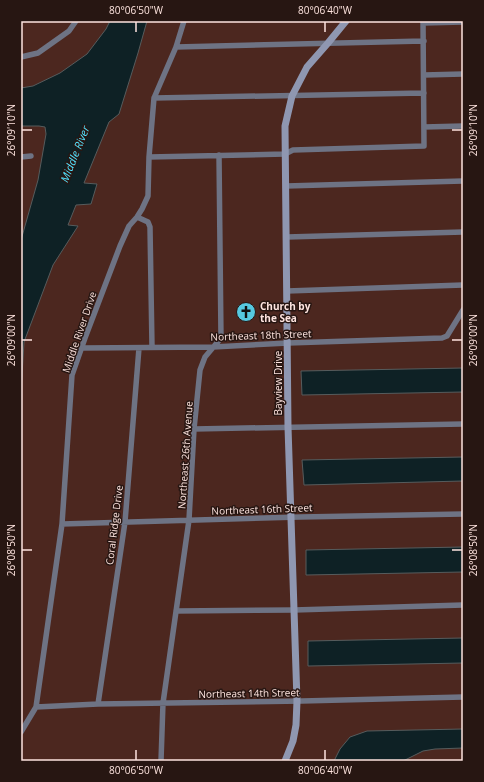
<svg xmlns="http://www.w3.org/2000/svg" width="484" height="782" font-family="'Open Sans',sans-serif">
	<style>
		.water { fill: #0e2125; stroke: #565c5d }
		.lines { fill: none; stroke-linecap: round; stroke-linejoin: round }
		.street { stroke: #6e7384; stroke-width: 5.5 }
		.secondary { stroke: #8f97b1; stroke-width: 7 }
		.ticks { fill: none; stroke: #fee4df; stroke-width: 1.5 }
		.labels { text-anchor: middle; stroke-width: 3; stroke-linejoin: round; paint-order: stroke }
		.poi-label { font-size: 10px; font-weight: bold; fill: #fee4df; stroke: #271612; text-anchor: start }
		.street-label { font-size: 10px; fill: #fee4df; stroke: #271612 }
		.water-label { font-size: 11px; font-style: italic; fill: #52e3ff; stroke: #271612 }
		.neatline { fill: none; stroke: #fee4df; stroke-width: 1.5 }
		.ticks-label { font-size: 10px; text-anchor: middle; fill: #fee4df }
	</style>
	<rect width="100%" height="100%" fill="#4c271f"/>
	<!-- water -->
	<path class="water" d="M110 21H147L138 53 119 114 109 122 84 183 97 184 91 204 76 205 68 225 78 226 53 265 24 342 21 392V240L38 180 46 134 45 127 39 126H21V88L33 86 60 73 87 54 106 29Z
		M463 368V392L302 395 301 371Z
		M463 457V481L304 485 302 460Z
		M463 547V572L306 575V550Z
		M463 638V663L308 666V641Z
		M463 729V748L435 749 423 751 403 761H334L340 749 350 737 367 731Z"/>
	<g class="lines">
		<!-- street -->
		<path class="street" d="M423 23 463 22
			M176 47 424 41
			M21 57 38 53 69 31 76 21
			M424 75 463 74
			M154 98 424 93
			M424 127 463 126
			M21 157 31 156
			M149 157 285 154 293 150 424 146 423 21
			M286 186 463 181
			M137 217 148 222 150 227 152 347
			M287 237 463 232
			M287 291 463 285
			M82 348 213 347 288 343 442 338 447 336 463 310
			M194 429 463 424
			M62 524 300 517 463 514
			M176 611 294 610 463 605
			M98 704 125 522 139 348
			M36 707 98 704 302 701 463 697
			M21 732 36 707 62 524 72 375 85 338 120 246 129 226 137 217 142 209 148 196 149 157 154 98 176 47 184 21
			M161 761 163 703 189 520 194 429 200 370 205 357 221 338 219 155"/>
		<!-- secondary -->
		<path class="secondary" d="M285 761 293 741 296 725 297 701 288 427 285 126 292 96 307 67 328 43 346 21"/>
	</g>
	<!-- ticks -->
	<path class="ticks" d="M136 22V32M325 22V32M22 130H32M452 130H462M22 340H32M452 340H462M22 550H32M452 550H462M136 750V760M325 750V760"/>
	<!-- icons -->
	<defs>
		<g id="church-disc" transform="scale(1)"><circle r="9.5" fill="#56c9e0" stroke="#271612"/><path d="M-1.2-6h2.4v3.5h3.3v2.4h-3.3V6h-2.4V-.1h-3.3v-2.4h3.3Z" fill="#111"/></g>
	</defs>
	<g fill-rule="evenodd">
		<use href="#church-disc" x="246" y="312"/>
	</g>
	<g class="labels">
		<!-- poi labels -->
		<g class="poi-label">
			<text x="260" y="310">Church by<tspan x="260" dy="12">the Sea</tspan></text>
		</g>
		<!-- street labels -->
		<g class="street-label">
			<text transform="translate(79 332) rotate(-71)" y="4">Middle River Drive</text>
			<text transform="translate(261 335) rotate(-2)" y="4">Northeast 18th Street</text>
			<text transform="translate(278 383) rotate(-90)" y="4">Bayview Drive</text>
			<text transform="translate(185 455) rotate(-86)" y="4">Northeast 26th Avenue</text>
			<text transform="translate(262 509) rotate(-2)" y="4">Northeast 16th Street</text>
			<text transform="translate(114 525) rotate(-83)" y="4">Coral Ridge Drive</text>
			<text transform="translate(249 693) rotate(-1)" y="4">Northeast 14th Street</text>
		</g>
		<!-- water labels -->
		<g class="water-label">
			<text transform="translate(75 154) rotate(-68)" y="4">Middle River</text>
		</g>
	</g>
	<!-- border -->
	<rect width="484" height="782" fill="none" stroke="#271612" stroke-width="44"/>
	<rect x="22" y="22" width="440" height="738" class="neatline"/>
	<g class="ticks-label">
		<text x="136" y="14">80°06'50"W</text>
		<text x="325" y="14">80°06'40"W</text>
		<text transform="translate(11 130) rotate(-90)" y="4">26°09'10"N</text>
		<text transform="translate(473 130) rotate(-90)" y="4">26°09'10"N</text>
		<text transform="translate(11 340) rotate(-90)" y="4">26°09'00"N</text>
		<text transform="translate(473 340) rotate(-90)" y="4">26°09'00"N</text>
		<text transform="translate(11 550) rotate(-90)" y="4">26°08'50"N</text>
		<text transform="translate(473 550) rotate(-90)" y="4">26°08'50"N</text>
		<text x="136" y="774">80°06'50"W</text>
		<text x="325" y="774">80°06'40"W</text>
	</g>
</svg>
